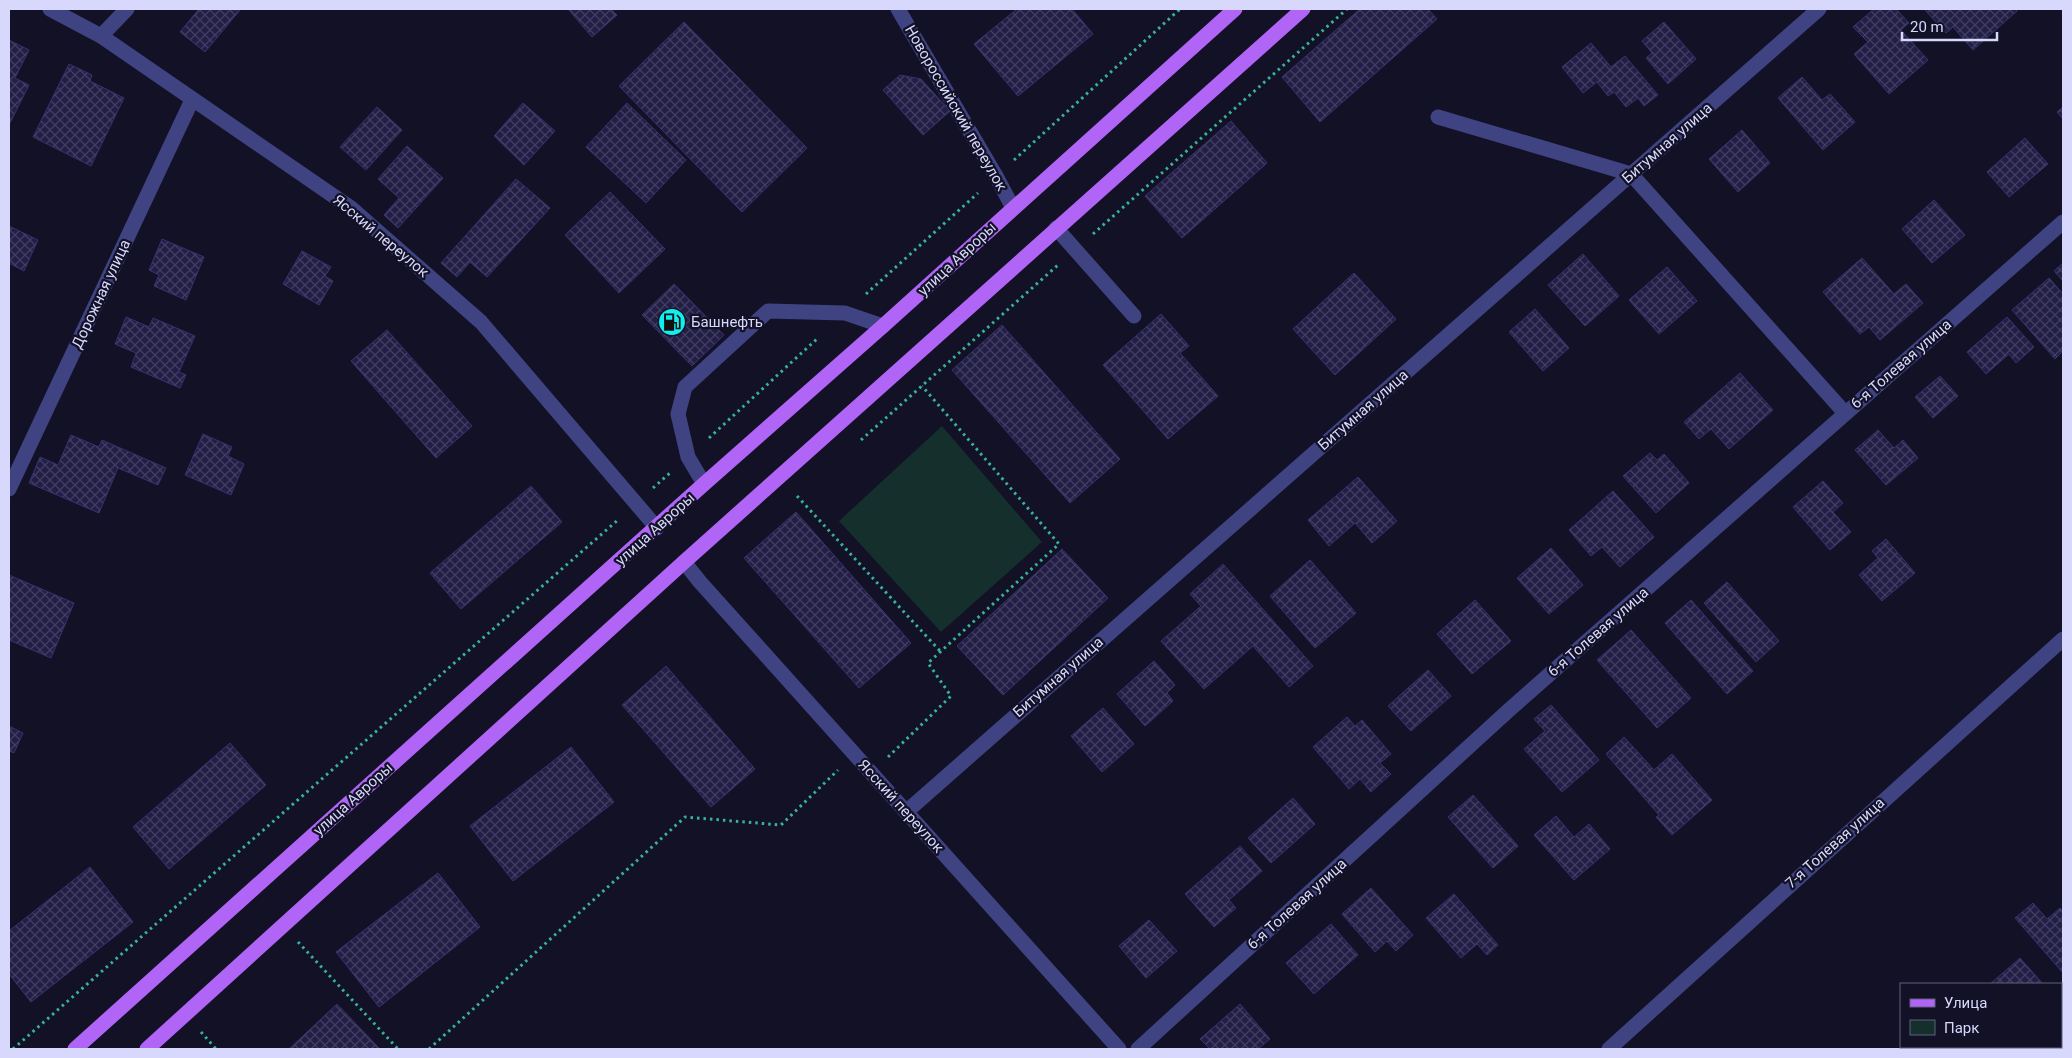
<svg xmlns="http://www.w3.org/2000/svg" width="2072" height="1058" font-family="Roboto,sans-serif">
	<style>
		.green { fill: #142f2c }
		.building { fill: url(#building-cross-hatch); stroke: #373170 }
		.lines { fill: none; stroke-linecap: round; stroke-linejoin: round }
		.path { stroke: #37b29d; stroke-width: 3; stroke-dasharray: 2.5 4; stroke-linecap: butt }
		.minor { stroke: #3f4382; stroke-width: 15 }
		.major { stroke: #b165f6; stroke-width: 15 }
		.labels { text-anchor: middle; stroke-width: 4.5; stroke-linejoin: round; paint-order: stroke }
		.street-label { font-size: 15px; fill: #d8d8fd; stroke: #121126 }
		.poi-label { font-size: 15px; fill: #d8d8fd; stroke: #121126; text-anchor: start }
	</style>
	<defs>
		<pattern id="building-cross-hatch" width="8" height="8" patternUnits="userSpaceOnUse" patternTransform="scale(1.25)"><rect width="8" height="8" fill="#221e46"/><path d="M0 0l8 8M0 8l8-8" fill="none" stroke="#413e62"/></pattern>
	</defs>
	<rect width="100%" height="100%" fill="#121126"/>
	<!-- green -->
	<path class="green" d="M942 426 1042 542 941 632 839 521Z"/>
	<!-- building -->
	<path class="building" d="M199 9 240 10 205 52 180 32Z
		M568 9H611L617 15 592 37Z
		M1017 9H1072L1093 34 1018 96 974 44Z
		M1360 9H1428L1437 19 1320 122 1282 77Z
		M1874 9H1896L1909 23 1901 30 1928 60 1889 94 1854 54 1868 42 1853 27Z
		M1924 9H2015L2017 11 1973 50 1953 27 1946 33Z
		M684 22 807 148 742 212 619 86Z
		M1664 22 1696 59 1668 84 1646 58 1652 53 1642 41Z
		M9 40 29 50 15 78 29 85 9 125Z
		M1591 43 1611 67 1625 56 1658 95 1644 106 1638 98 1626 107 1614 92 1608 96 1597 82 1583 93 1562 67Z
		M69 64 92 75 90 81 124 98 91 166 33 137Z
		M900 75 921 79 950 111 923 135 883 90Z
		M1802 77 1822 100 1830 94 1855 122 1823 150 1778 98Z
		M523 103 555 131 524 165 494 136Z
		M627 103 686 160 646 203 586 147Z
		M377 107 402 130 366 170 340 147Z
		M2063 107V119L2057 112Z
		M1231 121 1267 163 1182 238 1145 196Z
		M1742 130 1770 163 1738 192 1709 159Z
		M2025 138 2048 164 2009 197 1987 172Z
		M407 146 443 178 398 228 384 215 399 198 378 179Z
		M516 179 550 208 487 277 470 262 457 277 441 263Z
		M610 192 665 249 619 293 565 235Z
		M1934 200 1965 235 1932 263 1902 229Z
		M9 226 38 240 24 271 9 263Z
		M162 239 204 257 186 300 154 286 159 275 149 270Z
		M302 251 331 267 325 276 333 281 319 305 283 284Z
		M1583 254 1619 296 1585 326 1548 285Z
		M1862 258 1894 294 1906 284 1923 303 1880 340 1869 327 1860 334 1823 292Z
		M2063 263V281L2054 271Z
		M1667 267 1697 301 1659 334 1629 300Z
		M1354 273 1396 319 1335 375 1293 329Z
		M2049 278 2063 294V351L2055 359 2012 310Z
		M674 284 724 335 692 366 642 315Z
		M1535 309 1569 348 1543 371 1509 332Z
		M1161 314 1189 346 1180 353 1218 396 1168 439 1103 365Z
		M126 317 149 327 153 318 195 336 179 372 186 375 180 388 131 367 136 353 115 344Z
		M2007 317 2034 347 2016 363 2009 354 1986 374 1967 352Z
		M1002 325 1120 459 1070 503 952 370Z
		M387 330 472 426 436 458 351 361Z
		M1740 373 1773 410 1729 449 1711 429 1699 439 1684 422Z
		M1940 376 1958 396 1933 418 1915 397Z
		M1878 430 1894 448 1903 440 1918 458 1886 485 1855 450Z
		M203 434 232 447 228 456 244 464 231 495 185 475Z
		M71 435 99 447 102 440 166 468 158 485 118 468 99 513 29 483 40 457 58 465Z
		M1650 453 1657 460 1664 454 1689 483 1656 513 1623 476Z
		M1358 477 1397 521 1372 543 1355 523 1329 546 1308 520Z
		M1823 481 1843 503 1833 512 1851 532 1830 550 1793 507Z
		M531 486 562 522 461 609 430 573Z
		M1613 491 1654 537 1620 567 1602 547 1591 556 1569 530Z
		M796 512 911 643 859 688 744 558Z
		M1886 539 1915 573 1882 601 1859 575 1878 558 1872 551Z
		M1551 548 1583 585 1549 614 1517 578Z
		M1062 549 1108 598 1003 695 957 646Z
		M1310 560 1356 613 1315 648 1270 596Z
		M1223 564 1313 666 1289 687 1253 646 1204 689 1161 641 1201 606 1190 594Z
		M9 575 74 603 51 658 9 640Z
		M1727 582 1779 641 1756 662 1704 603Z
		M1475 600 1511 641 1472 674 1437 634Z
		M1691 600 1753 671 1727 694 1665 623Z
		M1631 630 1691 698 1657 728 1597 660Z
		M1154 661 1175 685 1167 693 1173 701 1145 726 1117 694Z
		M666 666 755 769 711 807 622 705Z
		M1428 670 1451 696 1411 731 1388 706Z
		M1551 705 1599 760 1562 792 1524 749 1545 731 1534 719Z
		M1103 708 1134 744 1102 772 1071 736Z
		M1347 717 1355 726 1362 720 1391 754 1380 763 1391 774 1371 792 1360 779 1349 789 1313 747Z
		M9 726 23 733 14 753 9 751Z
		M1624 737 1654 770 1672 754 1712 800 1672 835 1656 817 1659 815 1606 754Z
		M230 743 266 785 169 869 133 827Z
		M571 747 614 802 513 881 470 826Z
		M1473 795 1518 846 1493 868 1448 817Z
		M1293 798 1315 824 1271 863 1248 838Z
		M1556 816 1574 837 1589 824 1610 849 1574 880 1534 835Z
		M1240 846 1262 871 1229 900 1236 908 1214 927 1185 894Z
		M90 867 133 922 31 1002 9 974V931Z
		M438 873 480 927 379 1007 336 952Z
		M1371 888 1413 935 1396 951 1387 941 1375 952 1342 914Z
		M1454 894 1498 945 1487 955 1477 944 1461 958 1426 918Z
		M2033 903 2047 919 2060 908 2063 911V973L2015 918Z
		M1149 920 1177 951 1146 978 1119 946Z
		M1331 924 1358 955 1314 994 1286 963Z
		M2020 958 2043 984H1990Z
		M337 1004 380 1049H289Z
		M1240 1004 1270 1039 1258 1049H1210L1200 1039Z
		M1914 1047H1988L1990 1049H1916Z"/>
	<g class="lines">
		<!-- path -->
		<path class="path" d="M1014 160 1180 9
			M1093 234 1347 9
			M866 294 978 193
			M709 438 819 337
			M861 440 1058 265
			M653 488 671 472
			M797 496 940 651
			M888 757 951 696 928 663 1059 544 922 386
			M298 942 398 1049
			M201 1032 216 1049
			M13 1049 619 519
			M429 1049 685 817 781 825 838 770"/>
		<!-- minor -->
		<path class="minor" d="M50 9 101 36 351 208 481 322 657 528
			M898 9 996 176 1013 208
			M101 36 127 9
			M1438 117 1631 174 1845 413
			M1056 228 1134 316
			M704 484 688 457 678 414 685 387 768 311 845 313 883 326
			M9 489 192 100
			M684 562 700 582 1119 1049
			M906 812 1819 9
			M1138 1049 1509 710 2063 222
			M1609 1049 2063 639"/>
		<!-- major -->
		<path class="major" d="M75 1049 704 484 883 326 1235 9
			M147 1049 684 562 1303 9"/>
	</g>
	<!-- icons -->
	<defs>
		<g id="fuel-disc" transform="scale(1.4375)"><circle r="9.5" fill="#0ff1f0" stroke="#121126"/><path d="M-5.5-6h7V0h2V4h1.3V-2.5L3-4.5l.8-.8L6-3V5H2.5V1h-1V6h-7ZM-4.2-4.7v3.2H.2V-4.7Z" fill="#111"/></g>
	</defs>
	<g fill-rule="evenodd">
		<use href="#fuel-disc" x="672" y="322"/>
	</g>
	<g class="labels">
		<!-- street labels -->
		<g class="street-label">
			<text transform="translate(956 108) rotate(60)" y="5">Новороссийский переулок</text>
			<text transform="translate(1667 143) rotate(-41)" y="5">Битумная улица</text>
			<text transform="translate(381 236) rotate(40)" y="5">Ясский переулок</text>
			<text transform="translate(957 259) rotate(-43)" y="5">улица Авроры</text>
			<text transform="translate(101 294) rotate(-65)" y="5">Дорожная улица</text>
			<text transform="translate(1901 364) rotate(-41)" y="5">6-я Толевая улица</text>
			<text transform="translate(1363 410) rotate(-41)" y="5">Битумная улица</text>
			<text transform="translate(655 529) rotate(-42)" y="5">улица Авроры</text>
			<text transform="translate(1598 632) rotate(-41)" y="5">6-я Толевая улица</text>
			<text transform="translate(1058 677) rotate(-41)" y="5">Битумная улица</text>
			<text transform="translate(353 799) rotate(-42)" y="5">улица Авроры</text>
			<text transform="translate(901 806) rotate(48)" y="5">Ясский переулок</text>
			<text transform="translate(1835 843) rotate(-42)" y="5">7-я Толевая улица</text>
			<text transform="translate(1297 904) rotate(-42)" y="5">6-я Толевая улица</text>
		</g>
		<!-- poi labels -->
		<g class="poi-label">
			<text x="691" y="327">Башнефть</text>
		</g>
	</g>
	<!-- border -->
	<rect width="2072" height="1058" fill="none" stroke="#d8d8fd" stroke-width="20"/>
	<!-- legend -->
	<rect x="1900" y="983" width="162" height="65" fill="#121126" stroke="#61617c"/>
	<rect x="1910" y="999" width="25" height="8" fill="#b165f6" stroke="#61617c"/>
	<text x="1944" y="1008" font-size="15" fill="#d8d8fd">Улица</text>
	<rect x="1910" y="1020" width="25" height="15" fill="#142f2c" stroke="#61617c"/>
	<text x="1944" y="1033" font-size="15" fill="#d8d8fd">Парк</text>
	<!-- scale -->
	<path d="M1902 32v8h95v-8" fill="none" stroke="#d8d8fd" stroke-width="2.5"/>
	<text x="1910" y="32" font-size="15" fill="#d8d8fd" stroke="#121126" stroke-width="4" paint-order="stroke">20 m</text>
</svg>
